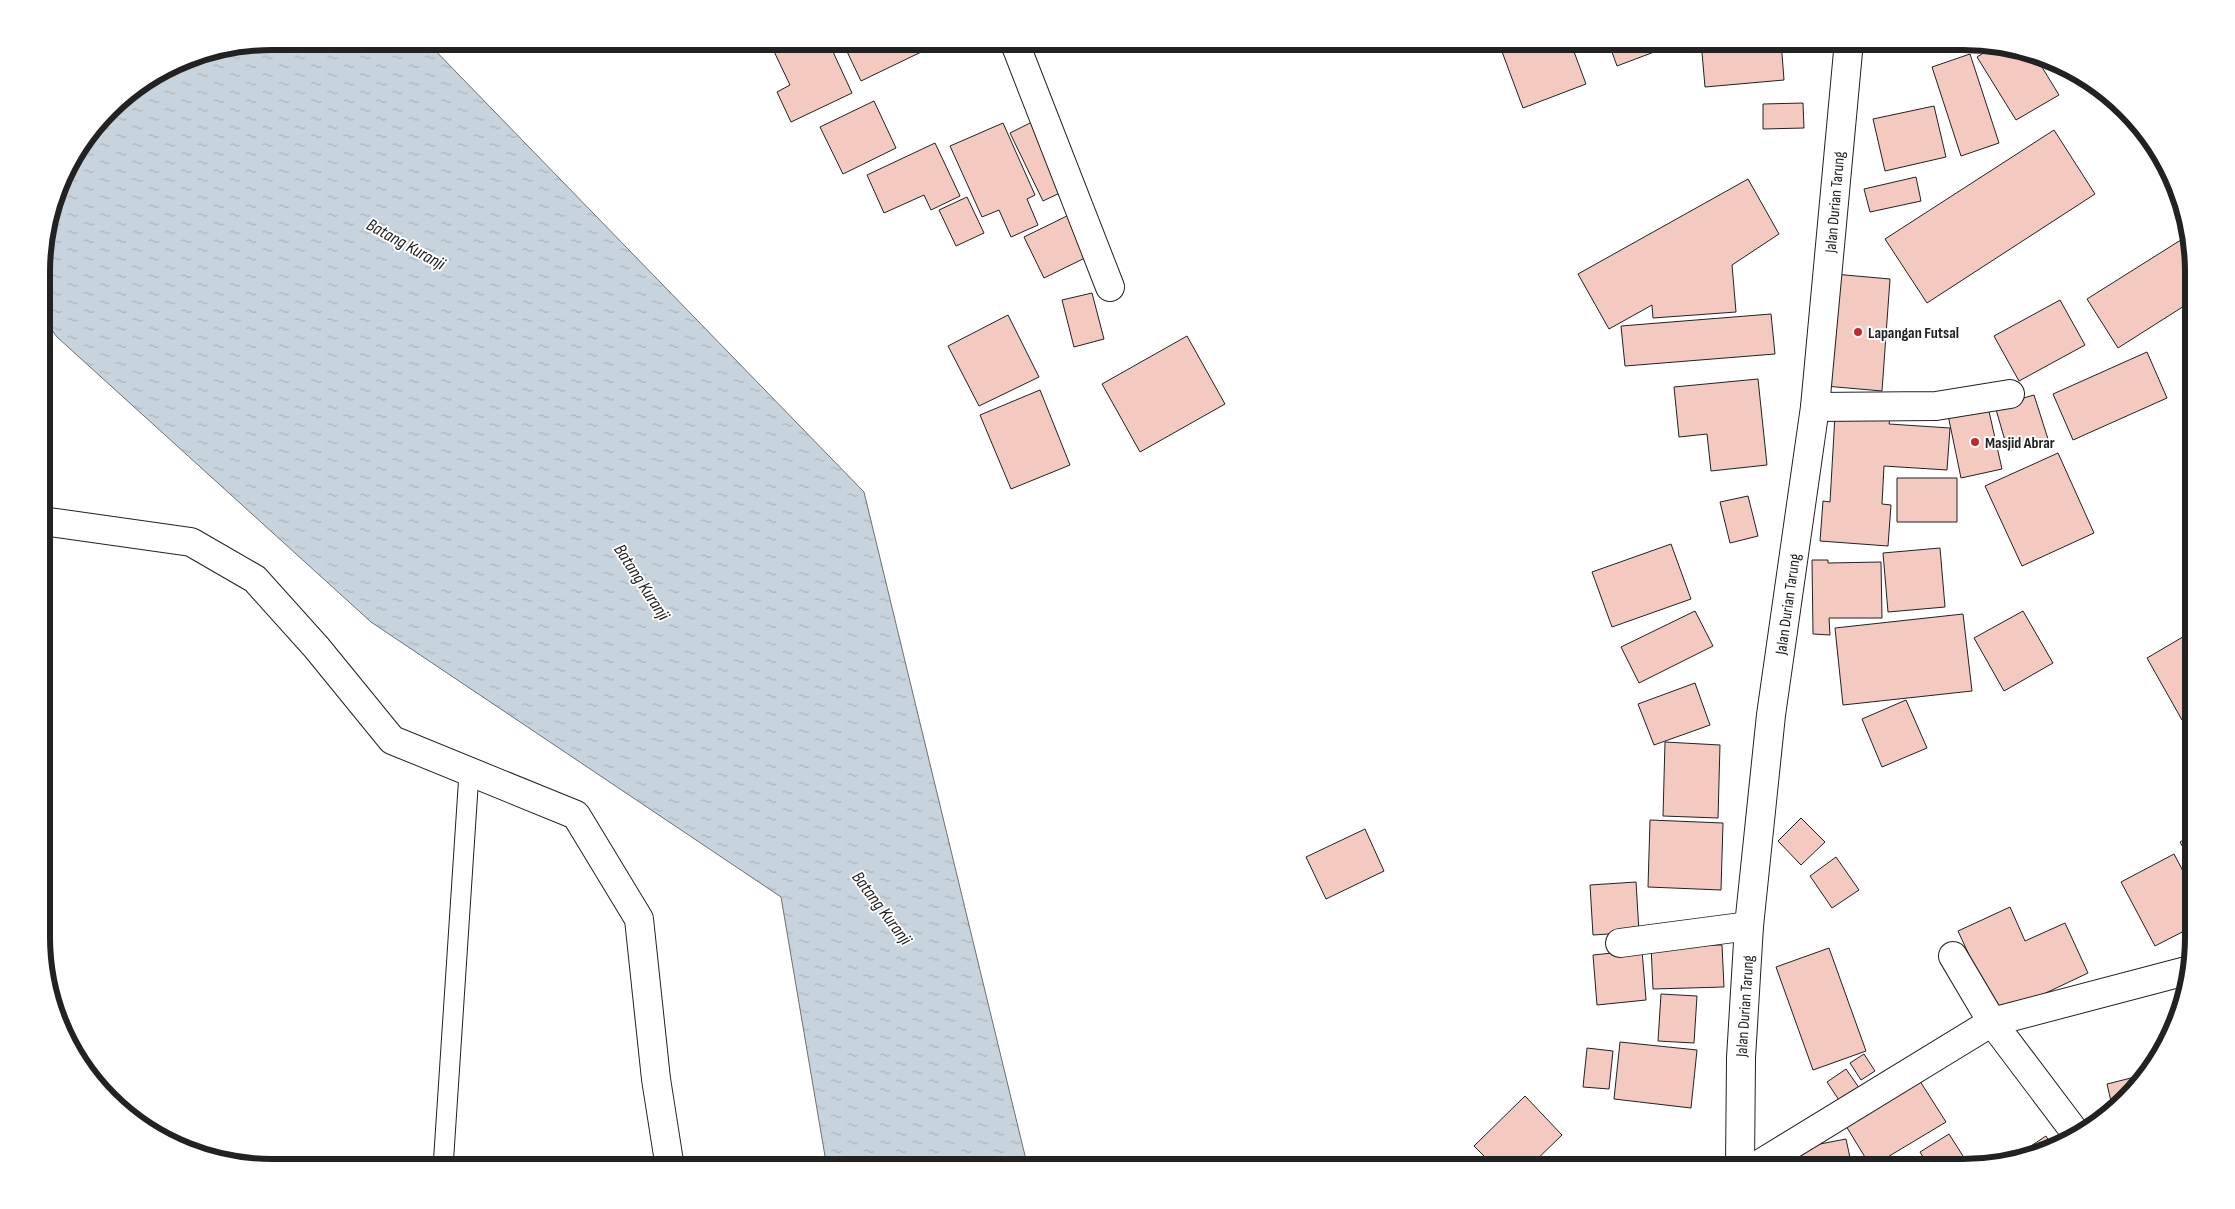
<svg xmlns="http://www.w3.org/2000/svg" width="2235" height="1209" font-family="'Sofia Sans Condensed',sans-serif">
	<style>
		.water { fill: url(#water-ripples); stroke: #6f6f6f }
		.building { fill: #f3c9c0; stroke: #222 }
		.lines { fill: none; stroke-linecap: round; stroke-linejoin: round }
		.lane-casing { stroke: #222; stroke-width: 21 }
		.street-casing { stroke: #222; stroke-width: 30 }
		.secondary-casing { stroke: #222; stroke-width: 30 }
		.lane { stroke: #fff; stroke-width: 19 }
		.street { stroke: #fff; stroke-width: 28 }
		.secondary { stroke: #fff; stroke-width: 28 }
		.poi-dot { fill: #c62828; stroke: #fff; stroke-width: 2 }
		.labels { text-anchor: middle; stroke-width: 4; stroke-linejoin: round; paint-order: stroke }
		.street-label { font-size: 16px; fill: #222; stroke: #fff }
		.poi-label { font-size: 16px; font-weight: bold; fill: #222; stroke: #fff; text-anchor: start }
		.water-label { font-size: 18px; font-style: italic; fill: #222; stroke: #fff }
		.rim { fill: none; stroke: #222; stroke-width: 6 }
	</style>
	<defs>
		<pattern id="water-ripples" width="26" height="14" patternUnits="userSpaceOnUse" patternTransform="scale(1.25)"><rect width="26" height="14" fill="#c7d3dd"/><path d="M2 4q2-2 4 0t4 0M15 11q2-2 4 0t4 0" fill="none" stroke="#abb5bd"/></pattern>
	</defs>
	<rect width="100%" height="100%" fill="#fff"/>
	<!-- water -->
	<path class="water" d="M272 41H426L864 492 1028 1168H827L781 897 371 622 57 337 42 317V256L65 170 120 99 184 59Z"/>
	<!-- building -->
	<path class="building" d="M769 41H828L852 93 791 122 777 92 790 85Z
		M842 41H944L861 81Z
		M1498 41H1570L1586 84 1523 108Z
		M1608 41H1668L1670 46 1617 66Z
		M1701 41H1781L1784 80 1705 87Z
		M1992 48 2037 59 2059 95 2016 120 1977 57Z
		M1970 54 1999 143 1961 156 1932 67Z
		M874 101 896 148 843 174 820 127Z
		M1803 103 1804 128 1763 129V104Z
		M1934 106 1946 157 1885 171 1873 119Z
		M1032 122 1064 191 1043 201 1010 133Z
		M1003 123 1035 195 1027 199 1038 225 1011 237 999 210 982 217 950 146Z
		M2054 130 2095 194 1927 303 1885 239Z
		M935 143 960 196 931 210 924 195 884 213 867 175Z
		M1916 177 1921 201 1870 212 1864 189Z
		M1748 179 1779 234 1732 265 1736 312 1653 318 1652 305 1609 329 1578 274Z
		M967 197 984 233 956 246 939 210Z
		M1071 214 1091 255 1044 278 1024 237Z
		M2184 238 2192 250V301L2118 348 2087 299Z
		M1834 274 1890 279 1882 391 1825 386Z
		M1092 293 1104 339 1074 347 1062 300Z
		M2060 300 2085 345 2019 381 1994 336Z
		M1771 314 1775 354 1625 366 1621 326Z
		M1008 315 1039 377 979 406 948 346Z
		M1187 336 1225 404 1140 452 1102 384Z
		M2147 352 2167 398 2073 440 2053 394Z
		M1758 379 1767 465 1711 471 1707 434 1679 437 1674 387Z
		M1040 390 1070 465 1011 489 980 415Z
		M2034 395 2048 439 2008 451 1995 406Z
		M1988 407 2002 469 1961 478 1948 415Z
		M1835 415 1890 419 1889 424 1950 428 1947 470 1884 466 1882 504 1891 505 1888 546 1820 541 1823 501 1830 502Z
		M2058 453 2094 533 2022 566 1985 486Z
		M1897 478H1957V522H1897Z
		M1748 496 1758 536 1730 543 1720 502Z
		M1671 544 1691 599 1612 627 1592 572Z
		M1940 548 1945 607 1888 612 1883 553Z
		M1812 560H1828V563L1881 562 1882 618H1829L1830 635 1813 634Z
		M1695 611 1713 646 1639 683 1621 647Z
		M2023 611 2053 663 2004 691 1974 638Z
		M1963 614 1972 691 1843 705 1835 628Z
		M2193 631V713L2182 720 2147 658Z
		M1695 683 1710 725 1654 745 1638 704Z
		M1906 700 1927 748 1882 767 1862 719Z
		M1665 742 1720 745 1718 818 1663 816Z
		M1801 818 1825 842 1801 865 1778 841Z
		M1650 820 1723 823 1721 890 1648 887Z
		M1365 829 1384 871 1326 899 1306 857Z
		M2193 834 2194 867 2180 842Z
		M2174 854 2194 892V926L2155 946 2121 882Z
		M1836 857 1859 890 1832 908 1810 876Z
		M1636 882 1639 932 1593 935 1590 885Z
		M2010 907 2025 941 2065 923 2088 973 1997 1016 1958 931Z
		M1722 945 1724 987 1653 989 1651 946Z
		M1829 948 1866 1051 1813 1070 1776 967Z
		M1642 950 1646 1000 1597 1005 1593 955Z
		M1661 994 1697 996 1694 1043 1658 1041Z
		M1620 1042 1697 1050 1691 1108 1614 1099Z
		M1587 1048 1613 1051 1609 1089 1583 1087Z
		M1864 1054 1875 1071 1861 1080 1850 1063Z
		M1846 1069 1862 1092 1843 1106 1827 1082Z
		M2147 1074 2136 1089 2113 1110 2107 1084Z
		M1916 1075 1946 1122 1871 1167 1843 1121Z
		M1525 1096 1562 1135 1529 1167H1495L1474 1146Z
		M1949 1134 1970 1167H1929L1920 1152Z
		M2046 1136 2053 1148 2037 1156 2008 1161Z
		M1846 1139 1852 1167H1803L1799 1148Z
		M1918 1158 1924 1167H1904Z"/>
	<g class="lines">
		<!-- lane casing -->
		<g class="lane-casing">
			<path id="lane" d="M443 1168 469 773"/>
		</g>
		<!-- street casing -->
		<g class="street-casing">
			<path id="street" d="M1014 41 1110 287
				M1815 407 1936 406 2010 394
				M42 521 191 542 255 579 317 648 392 740 576 815 639 919 656 1079 670 1168
				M1620 943 1749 926
				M1953 956 1992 1022 2078 1136
				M1755 1167 1992 1022 2186 971"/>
		</g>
		<!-- secondary casing -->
		<g class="secondary-casing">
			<path id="secondary" d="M1740 1167 1741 1058 1749 926 1771 715 1815 407 1849 41"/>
		</g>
		<!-- lane -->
		<use href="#lane" class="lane"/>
		<!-- street -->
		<use href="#street" class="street"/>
		<!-- secondary -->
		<use href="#secondary" class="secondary"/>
	</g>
	<!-- markers -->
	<g class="poi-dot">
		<circle cx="1858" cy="332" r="5"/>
		<circle cx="1975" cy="442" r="5"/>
	</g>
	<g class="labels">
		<!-- street labels -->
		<g class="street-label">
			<text transform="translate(1834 202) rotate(-85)" y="6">Jalan Durian Tarung</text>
			<text transform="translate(1787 604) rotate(-82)" y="6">Jalan Durian Tarung</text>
			<text transform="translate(1744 1006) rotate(-86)" y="6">Jalan Durian Tarung</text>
		</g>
		<!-- poi labels -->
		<g class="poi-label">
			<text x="1868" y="338">Lapangan Futsal</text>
			<text x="1985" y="448">Masjid Abrar</text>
		</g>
		<!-- water labels -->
		<g class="water-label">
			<text transform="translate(406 244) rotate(29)" y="6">Batang Kuranji</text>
			<text transform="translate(642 582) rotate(57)" y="6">Batang Kuranji</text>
			<text transform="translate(882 908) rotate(53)" y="6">Batang Kuranji</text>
		</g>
	</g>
	<!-- crop -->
	<path d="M0 0H2235V1209H0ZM272 50H1963A222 222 0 0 1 2185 272V937A222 222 0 0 1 1963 1159H272A222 222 0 0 1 50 937V272A222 222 0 0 1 272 50Z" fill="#fff" fill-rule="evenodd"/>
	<path class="rim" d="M272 50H1963A222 222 0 0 1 2185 272V937A222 222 0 0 1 1963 1159H272A222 222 0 0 1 50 937V272A222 222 0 0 1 272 50Z"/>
</svg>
